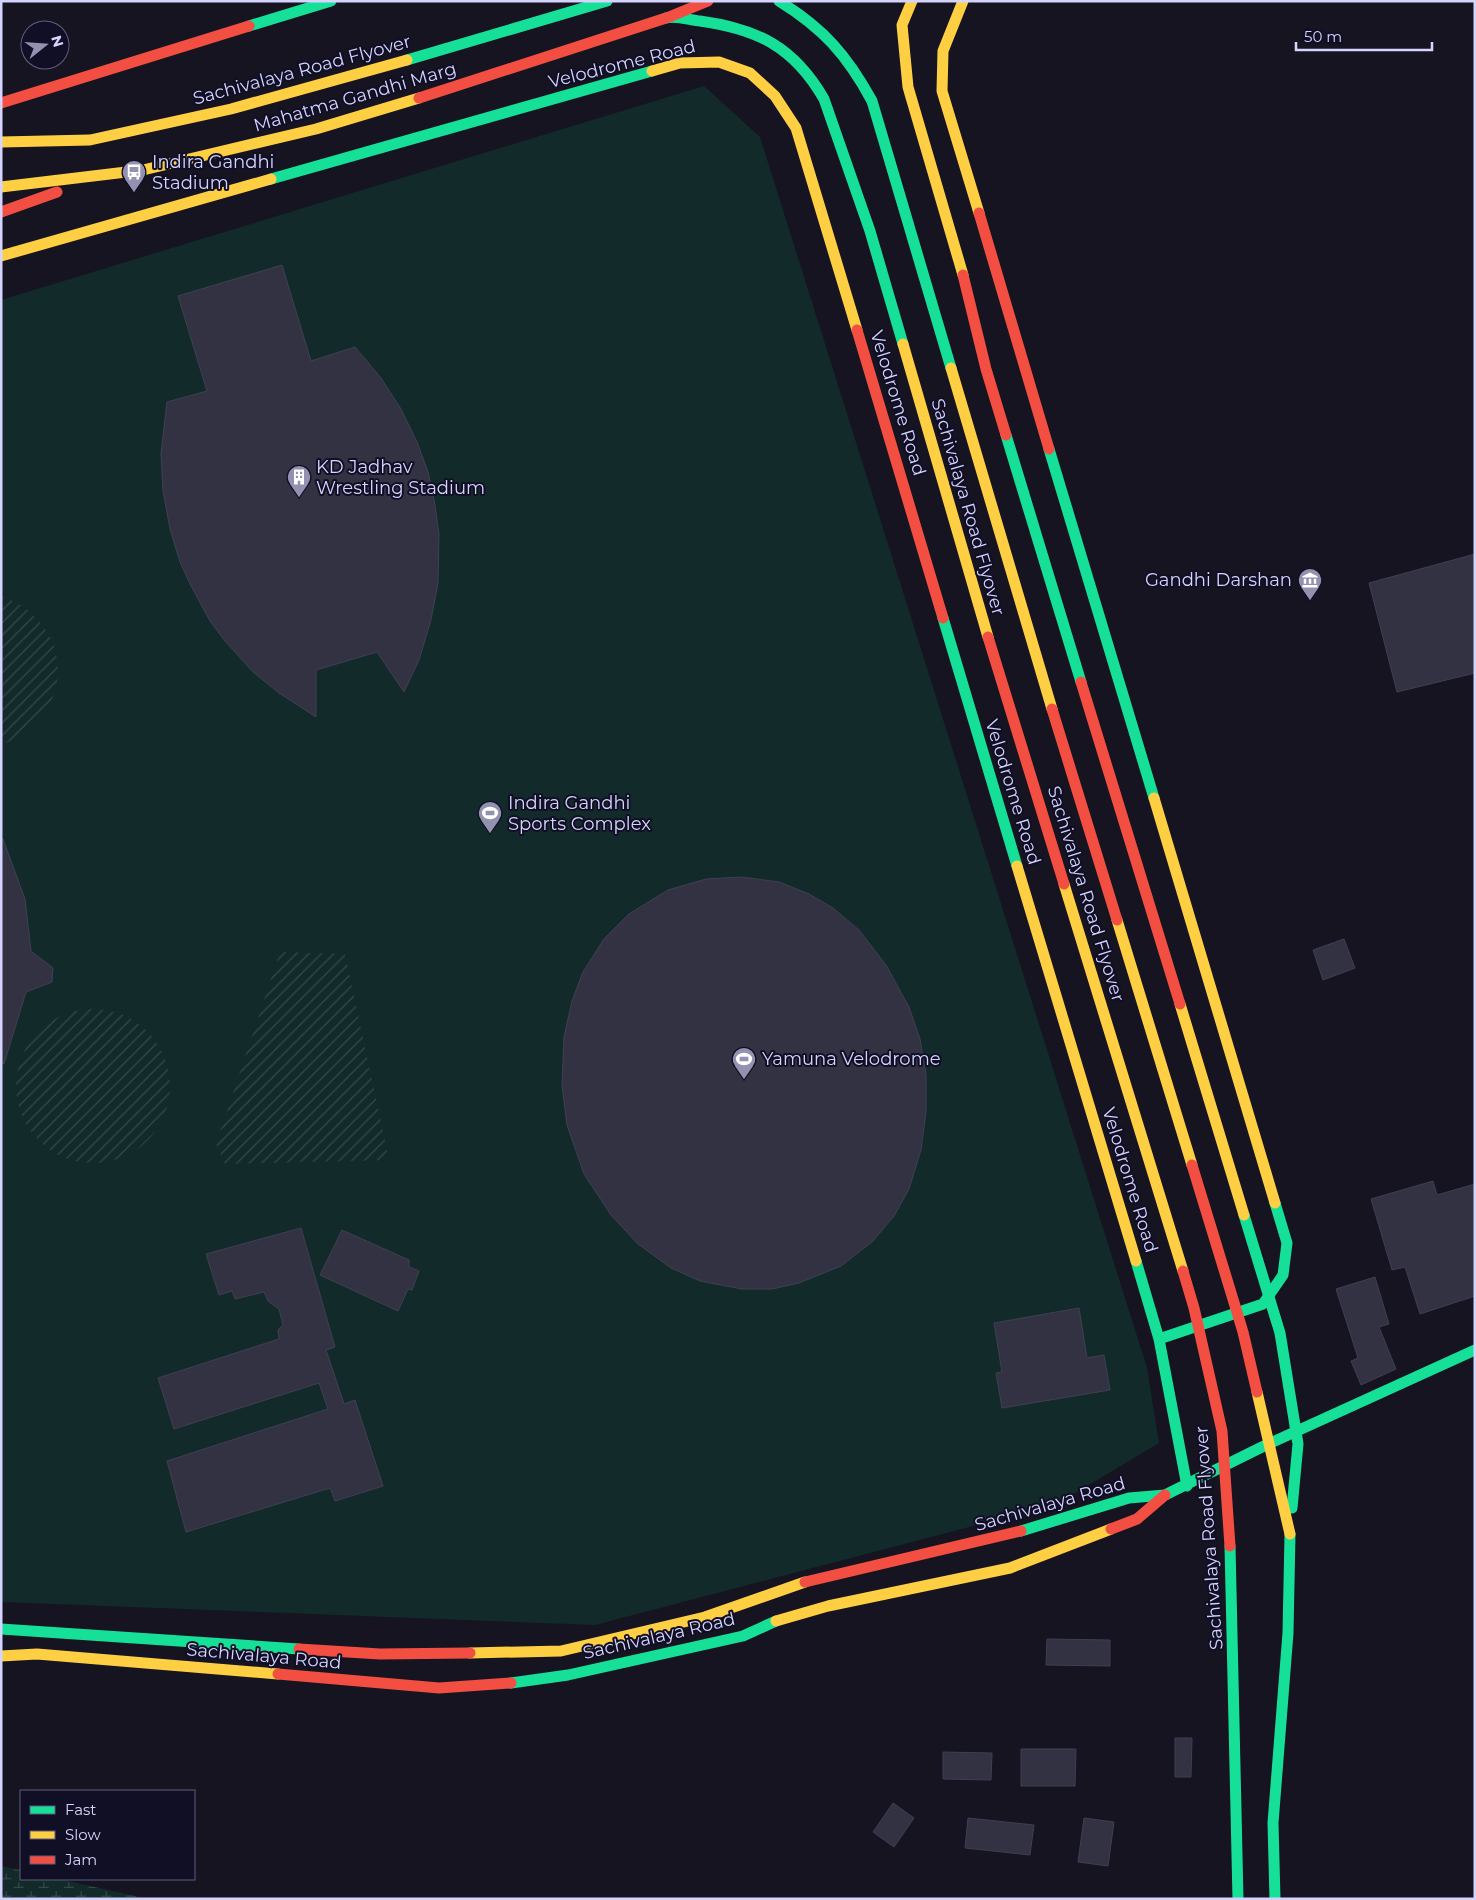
<svg xmlns="http://www.w3.org/2000/svg" width="1476" height="1900" font-family="Montserrat,sans-serif">
	<style>
		.green { fill: #122b2a }
		.wetland { fill: url(#wetland-marsh) }
		.garden { fill: url(#garden-furrows) }
		.building { fill: #333242; stroke: #403f53 }
		.lines { fill: none; stroke-linecap: round; stroke-linejoin: round }
		.fast { stroke: #16e098; stroke-width: 11 }
		.slow { stroke: #ffcf43; stroke-width: 11 }
		.jam { stroke: #f24e42; stroke-width: 11 }
		.fast-bridge { stroke: #16e098; stroke-width: 11 }
		.slow-bridge { stroke: #ffcf43; stroke-width: 11 }
		.jam-bridge { stroke: #f24e42; stroke-width: 11 }
		.labels { text-anchor: middle; stroke-width: 4; stroke-linejoin: round; paint-order: stroke }
		.street-label { font-size: 18px; fill: #d5d4fe; stroke: #110f25 }
		.poi-label { font-size: 18px; fill: #d5d4fe; stroke: #110f25; text-anchor: start }
	</style>
	<defs>
		<pattern id="wetland-marsh" width="20" height="14" patternUnits="userSpaceOnUse" patternTransform="scale(1.25)"><rect width="20" height="14" fill="#122b2a"/><path d="M1 5h8M5 5V1M11 12h8M15 12V8" fill="none" stroke="#34494a"/></pattern>
		<pattern id="garden-furrows" width="10" height="10" patternUnits="userSpaceOnUse" patternTransform="scale(1.25)"><rect width="10" height="10" fill="#122b2a"/><path d="M-1 1l2-2M0 10L10 0M9 11l2-2" fill="none" stroke="#34494a"/></pattern>
	</defs>
	<rect width="100%" height="100%" fill="#151420"/>
	<!-- green -->
	<path class="green" d="M704 86 760 137 1147 1368 1159 1443 1057 1504 595 1625 1 1602V300Z"/>
	<!-- wetland -->
	<path class="wetland" d="M1 1866 21 1870V1879H59L148 1899H1Z"/>
	<!-- garden -->
	<path class="garden" d="M1 596C77 623 77 718 1 745Z
		M280 952 345 954 389 1160 225 1164 216 1144Z
		M16 1086a77 77 0 1 1 154 0a77 77 0 1 1-154 0Z"/>
	<!-- building -->
	<path class="building" d="M282 265 311 361 355 347 381 378 401 409 417 442 428 472 435 505 439 535 438 583 431 620 419 660 404 692 377 652 316 670V717L279 693 253 672 225 641 210 621 190 584 180 562 170 529 163 491 161 453 167 402 207 391 178 296Z
		M1475 554V673L1397 692 1369 583Z
		M1 839H3L25 899 31 951 53 968 52 982 26 992 4 1064 1 1063Z
		M742 877 779 882 809 894 833 908 859 930 886 965 909 1007 920 1039 926 1075V1112L921 1150 909 1189 894 1216 873 1241 841 1266 799 1283 772 1289H742L700 1281 671 1268 638 1244 611 1215 584 1174 567 1125 562 1085 564 1037 572 1001 583 972 604 939 629 914 668 890 706 879Z
		M1344 939 1355 968 1323 980 1313 950Z
		M1433 1181 1437 1195 1475 1184V1296L1420 1314 1405 1267 1392 1270 1371 1199Z
		M301 1228 335 1347 326 1350 344 1404 355 1400 383 1486 335 1501 330 1488 186 1532 167 1461 328 1409 319 1383 174 1429 158 1378 279 1339 278 1330 283 1325 279 1309 268 1301 264 1292 235 1299 232 1291 219 1295 206 1254Z
		M342 1230 409 1260V1267L419 1271 412 1290 408 1289 398 1311 320 1275Z
		M1375 1277 1389 1324 1379 1327 1396 1369 1361 1385 1351 1361 1358 1358 1336 1289Z
		M1079 1308 1087 1358 1104 1355 1110 1390 1002 1408 996 1373 1002 1372 994 1323Z
		M1047 1639 1110 1640V1666L1046 1665Z
		M1175 1738H1192L1191 1777H1175Z
		M1021 1749H1076L1075 1786H1021Z
		M943 1752 992 1753 991 1780 943 1779Z
		M893 1803 914 1818 894 1847 873 1832Z
		M968 1818 1034 1825 1030 1855 965 1848Z
		M1084 1818 1114 1822 1108 1866 1078 1862Z"/>
	<g class="lines">
		<!-- fast -->
		<path class="fast" d="M666 18C675 15 690 20 700 21 758 29 794 47 824 99L870 231 903 344
			M249 26 331 1
			M407 60 607 1
			M271 179 652 71
			M1049 449 1154 798
			M943 618 1017 866
			M1136 1261 1159 1339 1187 1486
			M1159 1339 1263 1304 1283 1275 1287 1243 1275 1203
			M1021 1531 1129 1498 1165 1495 1264 1446 1475 1350
			M1 1629 299 1649
			M511 1683 568 1675 743 1636 776 1621
			M1275 1899 1273 1823 1288 1633 1290 1534"/>
		<!-- slow -->
		<path class="slow" d="M912 1 902 25 908 87 963 275
			M963 1 943 51 942 91 979 213
			M652 71 680 63 719 62 750 73 775 96 796 128 857 330
			M1 142 90 140 231 109 407 60
			M1 187 143 170 316 129 419 98
			M1 256 271 179
			M903 344 988 637
			M1154 798 1275 1203
			M1017 866 1136 1261
			M776 1621 828 1606 1010 1568 1111 1529
			M470 1653 561 1651 705 1617 805 1582
			M1 1656 37 1654 278 1674"/>
		<!-- jam -->
		<path class="jam" d="M669 17 708 1
			M419 98 666 18
			M1 103 249 26
			M1 212 57 192
			M979 213 1049 449
			M857 330 943 618
			M1111 1529 1137 1519 1165 1495
			M805 1582 1021 1531
			M299 1649 380 1654 470 1653
			M278 1674 439 1688 511 1683"/>
		<!-- fast-bridge -->
		<path class="fast-bridge" d="M779 1C823 28 847 55 872 101L951 368
			M1006 435 1081 682
			M1244 1215 1280 1333 1298 1444 1292 1508
			M1230 1546 1238 1899"/>
		<!-- slow-bridge -->
		<path class="slow-bridge" d="M951 368 1052 709
			M1064 884 1183 1271
			M1117 920 1192 1165
			M1180 1004 1244 1215
			M1257 1392 1290 1534"/>
		<!-- jam-bridge -->
		<path class="jam-bridge" d="M963 275 986 369 1006 435
			M988 637 1064 884
			M1081 682 1180 1004
			M1052 709 1117 920
			M1192 1165 1243 1332 1257 1392
			M1183 1271 1194 1308 1222 1431 1230 1546"/>
	</g>
	<!-- icons -->
	<defs>
		<g id="bus-pin" transform="scale(1.25)"><path d="M0 17L-7.5 6A9.5 9.5 0 1 1 7.5 6Z" fill="#9291b0" stroke="#110f25"/><path d="M-5-6H5V4H4V6H2V4H-2V6H-4V4H-5ZM-3.5-4V0h7V-4ZM-3.5 1.2v1.5H-2V1.2ZM2 1.2v1.5H3.5V1.2Z" fill="#fff"/></g>
		<g id="building-pin" transform="scale(1.25)"><path d="M0 17L-7.5 6A9.5 9.5 0 1 1 7.5 6Z" fill="#9291b0" stroke="#110f25"/><path d="M-4-6H4V6H1V3H-1V6H-4ZM-2.5-4.3h1.7v1.8h-1.7ZM.8-4.3h1.7v1.8H.8ZM-2.5-1h1.7V.8h-1.7ZM.8-1h1.7V.8H.8Z" fill="#fff"/></g>
		<g id="museum-pin" transform="scale(1.25)"><path d="M0 17L-7.5 6A9.5 9.5 0 1 1 7.5 6Z" fill="#9291b0" stroke="#110f25"/><path d="M0-6L6-3V-2H-6V-3ZM-5-1h2V3h-2ZM-1-1h2V3h-2ZM3-1h2V3H3ZM-6 4H6V6H-6Z" fill="#fff"/></g>
		<g id="stadium-pin" transform="scale(1.25)"><path d="M0 17L-7.5 6A9.5 9.5 0 1 1 7.5 6Z" fill="#9291b0" stroke="#110f25"/><path d="M0-5a6.5 5 0 1 0 0 10a6.5 5 0 1 0 0-10ZM-3.5-1.8h7v3.6h-7Z" fill="#fff"/></g>
	</defs>
	<g fill-rule="evenodd">
		<use href="#bus-pin" x="134" y="172"/>
		<use href="#building-pin" x="299" y="477"/>
		<use href="#museum-pin" x="1310" y="580"/>
		<use href="#stadium-pin" x="490" y="813"/>
		<use href="#stadium-pin" x="744" y="1059"/>
	</g>
	<g class="labels">
		<!-- street labels -->
		<g class="street-label">
			<text transform="translate(622 64) rotate(-14)" y="6">Velodrome Road</text>
			<text transform="translate(302 70) rotate(-15)" y="6">Sachivalaya Road Flyover</text>
			<text transform="translate(355 97) rotate(-16)" y="6">Mahatma Gandhi Marg</text>
			<text transform="translate(898 403) rotate(73)" y="6">Velodrome Road</text>
			<text transform="translate(968 507) rotate(74)" y="6">Sachivalaya Road Flyover</text>
			<text transform="translate(1013 792) rotate(73)" y="6">Velodrome Road</text>
			<text transform="translate(1086 894) rotate(73)" y="6">Sachivalaya Road Flyover</text>
			<text transform="translate(1130 1180) rotate(73)" y="6">Velodrome Road</text>
			<text transform="translate(1050 1504) rotate(-16)" y="6">Sachivalaya Road</text>
			<text transform="translate(1209 1538) rotate(-94)" y="6">Sachivalaya Road Flyover</text>
			<text transform="translate(659 1636) rotate(-13)" y="6">Sachivalaya Road</text>
			<text transform="translate(264 1656) rotate(5)" y="6">Sachivalaya Road</text>
		</g>
		<!-- poi labels -->
		<g class="poi-label">
			<text x="152" y="168">Indira Gandhi<tspan x="152" dy="21">Stadium</tspan></text>
			<text x="316" y="473">KD Jadhav<tspan x="316" dy="21">Wrestling Stadium</tspan></text>
			<text x="1292" y="586" text-anchor="end">Gandhi Darshan</text>
			<text x="508" y="809">Indira Gandhi<tspan x="508" dy="21">Sports Complex</tspan></text>
			<text x="762" y="1065">Yamuna Velodrome</text>
		</g>
	</g>
	<!-- border -->
	<rect width="1476" height="1900" fill="none" stroke="#d5d4fe" stroke-width="5"/>
	<!-- legend -->
	<rect x="20" y="1790" width="175" height="90" fill="#110f25" stroke="#5f5e7c"/>
	<rect x="30" y="1806" width="25" height="8" fill="#16e098" stroke="#5f5e7c"/>
	<text x="65" y="1815" font-size="15" fill="#d5d4fe">Fast</text>
	<rect x="30" y="1831" width="25" height="8" fill="#ffcf43" stroke="#5f5e7c"/>
	<text x="65" y="1840" font-size="15" fill="#d5d4fe">Slow</text>
	<rect x="30" y="1856" width="25" height="8" fill="#f24e42" stroke="#5f5e7c"/>
	<text x="65" y="1865" font-size="15" fill="#d5d4fe">Jam</text>
	<!-- north arrow -->
	<g transform="translate(45 45) rotate(73)"><circle r="24" fill="#110f25" stroke="#5f5e7c"/>
	<path d="M0-4L9 19L0 12L-9 19Z" fill="#9291b0"/>
	<text y="-8" font-size="14" font-weight="bold" text-anchor="middle" fill="#d5d4fe">N</text>
	</g>
	<!-- scale -->
	<path d="M1296 42v8h136v-8" fill="none" stroke="#d5d4fe" stroke-width="2.5"/>
	<text x="1304" y="42" font-size="15" fill="#d5d4fe" stroke="#110f25" stroke-width="4" paint-order="stroke">50 m</text>
</svg>
